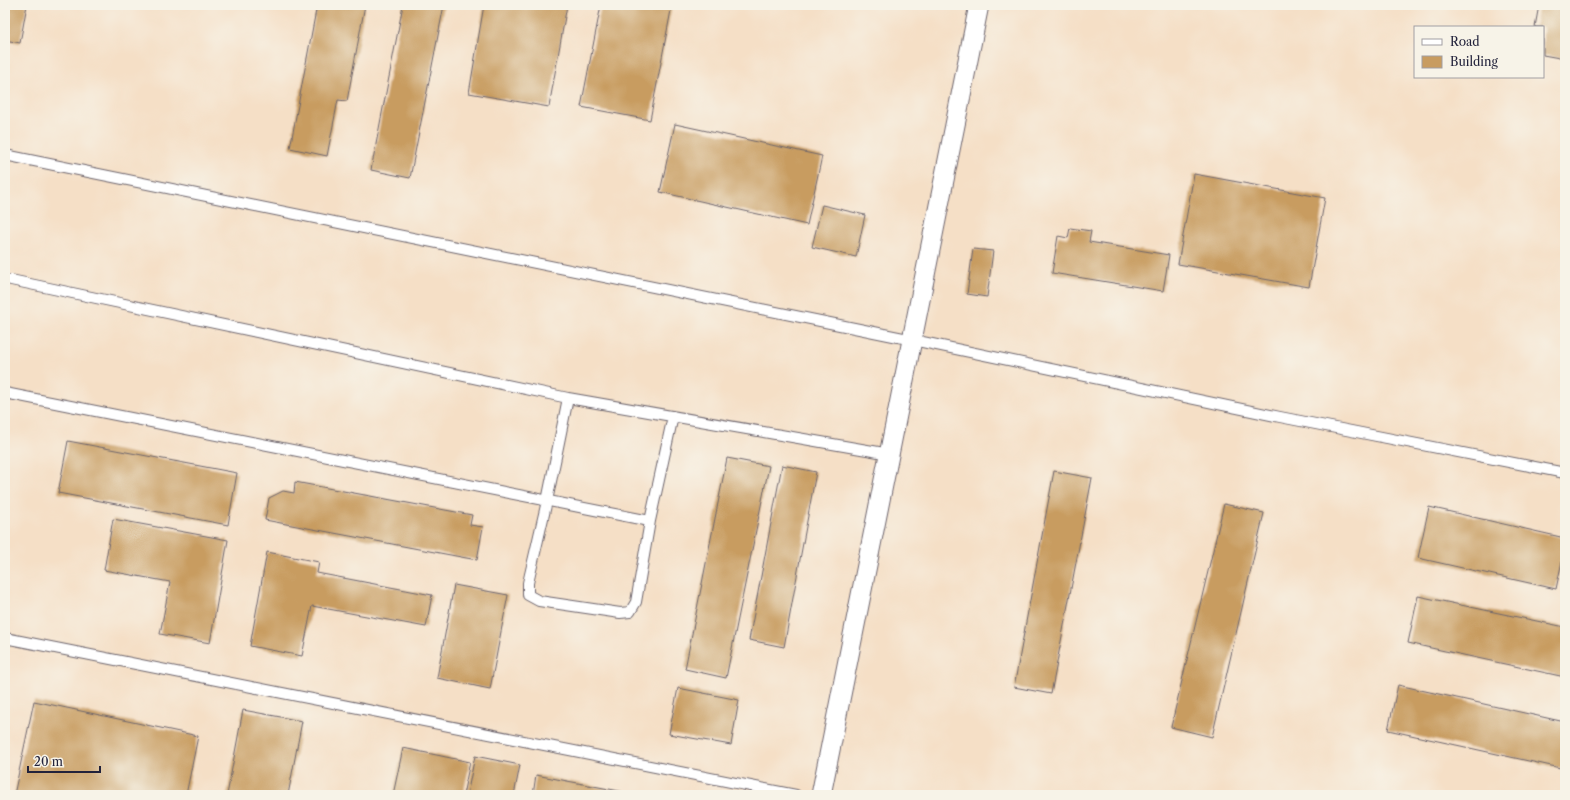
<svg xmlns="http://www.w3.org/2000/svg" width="1570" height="800" font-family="'Libre Caslon Text',serif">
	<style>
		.building { fill: #c89c60 }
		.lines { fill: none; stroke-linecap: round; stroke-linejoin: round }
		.service-casing { stroke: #6c646c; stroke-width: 12 }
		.minor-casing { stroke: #6c646c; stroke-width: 21 }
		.service { stroke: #fff; stroke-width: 10 }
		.minor { stroke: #fff; stroke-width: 19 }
	</style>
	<rect width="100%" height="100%" fill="#f7f3e8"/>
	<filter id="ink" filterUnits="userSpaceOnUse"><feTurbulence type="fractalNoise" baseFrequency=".025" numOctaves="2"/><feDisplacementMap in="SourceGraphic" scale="8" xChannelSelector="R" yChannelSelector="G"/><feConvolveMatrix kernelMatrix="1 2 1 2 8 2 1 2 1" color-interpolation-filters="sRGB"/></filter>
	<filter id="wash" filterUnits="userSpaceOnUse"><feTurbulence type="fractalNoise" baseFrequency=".012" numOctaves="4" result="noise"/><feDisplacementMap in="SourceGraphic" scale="16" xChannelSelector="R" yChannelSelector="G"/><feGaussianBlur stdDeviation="0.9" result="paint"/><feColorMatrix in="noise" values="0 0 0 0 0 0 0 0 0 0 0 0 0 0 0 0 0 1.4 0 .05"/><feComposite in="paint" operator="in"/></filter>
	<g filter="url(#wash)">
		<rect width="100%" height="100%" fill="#f5dfc6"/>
		<g id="blocks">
			<!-- building -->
			<path class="building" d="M5 5H27L20 43 5 40Z
				M266 5H277V8Z
				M317 5H365L347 101 338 100 327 156 290 148Z
				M403 5H444L410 178 371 170Z
				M484 5H567L549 107 469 93Z
				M601 5H672L650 120 581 107Z
				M1539 5H1565V59L1543 55V27H1535Z
				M675 124 822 156 807 225 660 192Z
				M1194 174 1325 198 1309 287 1178 264Z
				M822 205 865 215 856 257 812 247Z
				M1070 228 1091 231 1089 242 1169 255 1163 291 1052 273 1058 236 1068 238Z
				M973 249 993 251 987 297 967 294Z
				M68 441 237 473 228 525 58 493Z
				M727 458 769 466 726 678 685 669Z
				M782 465 816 472 784 647 749 640Z
				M1054 471 1092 478 1051 694 1014 687Z
				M295 482 472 515 470 525 483 527 477 560 265 520 269 498 283 491 294 493Z
				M1224 504 1264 513 1212 737 1171 727Z
				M1429 507 1565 538V547L1556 589 1418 558Z
				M113 519 228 540 210 643 160 634 170 582 104 570Z
				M267 552 319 562 317 573 432 595 426 627 312 606 302 656 250 646Z
				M454 585 508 595 490 689 437 678Z
				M1418 596 1565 627V677L1408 643Z
				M1398 685 1565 722V769L1388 730Z
				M678 688 739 700 731 745 669 734Z
				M34 701 198 736 186 795H14Z
				M243 710 302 721 288 795H227Z
				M403 748 470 762 463 795H393Z
				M475 756 520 765 514 795H467Z
				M536 775 635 794V795H533Z"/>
		</g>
	</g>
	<g filter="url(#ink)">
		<use href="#blocks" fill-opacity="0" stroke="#6c646c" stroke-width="1"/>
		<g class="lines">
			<!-- service casing -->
			<g class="service-casing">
				<path id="service" d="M5 155 913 340 1280 417 1565 473
					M11 280 568 398
					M5 393 650 521
					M673 416 650 521 636 602 630 612 620 613 539 601 528 595V583L547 501 568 398 890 454
					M5 638 796 795"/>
			</g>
			<!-- minor casing -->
			<g class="minor-casing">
				<path id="minor" d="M821 795 979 5"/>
			</g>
			<!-- service -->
			<use href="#service" class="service"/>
			<!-- minor -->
			<use href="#minor" class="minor"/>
		</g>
	</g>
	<!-- margin -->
	<rect width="1570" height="800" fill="none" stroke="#f7f3e8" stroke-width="20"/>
	<!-- legend -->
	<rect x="1414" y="26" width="130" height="52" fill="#f7f3e8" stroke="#a29fa3"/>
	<rect x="1422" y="39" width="20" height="6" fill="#ffffff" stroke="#a29fa3"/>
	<text x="1450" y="46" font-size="12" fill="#22223b">Road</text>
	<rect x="1422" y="56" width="20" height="12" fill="#c89c60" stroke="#a29fa3"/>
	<text x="1450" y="66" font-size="12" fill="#22223b">Building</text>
	<!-- scale -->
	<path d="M28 766v6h72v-6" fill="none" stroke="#22223b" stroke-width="2"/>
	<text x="34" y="766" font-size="12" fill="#22223b" stroke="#f7f3e8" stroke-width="3" paint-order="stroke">20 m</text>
</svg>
